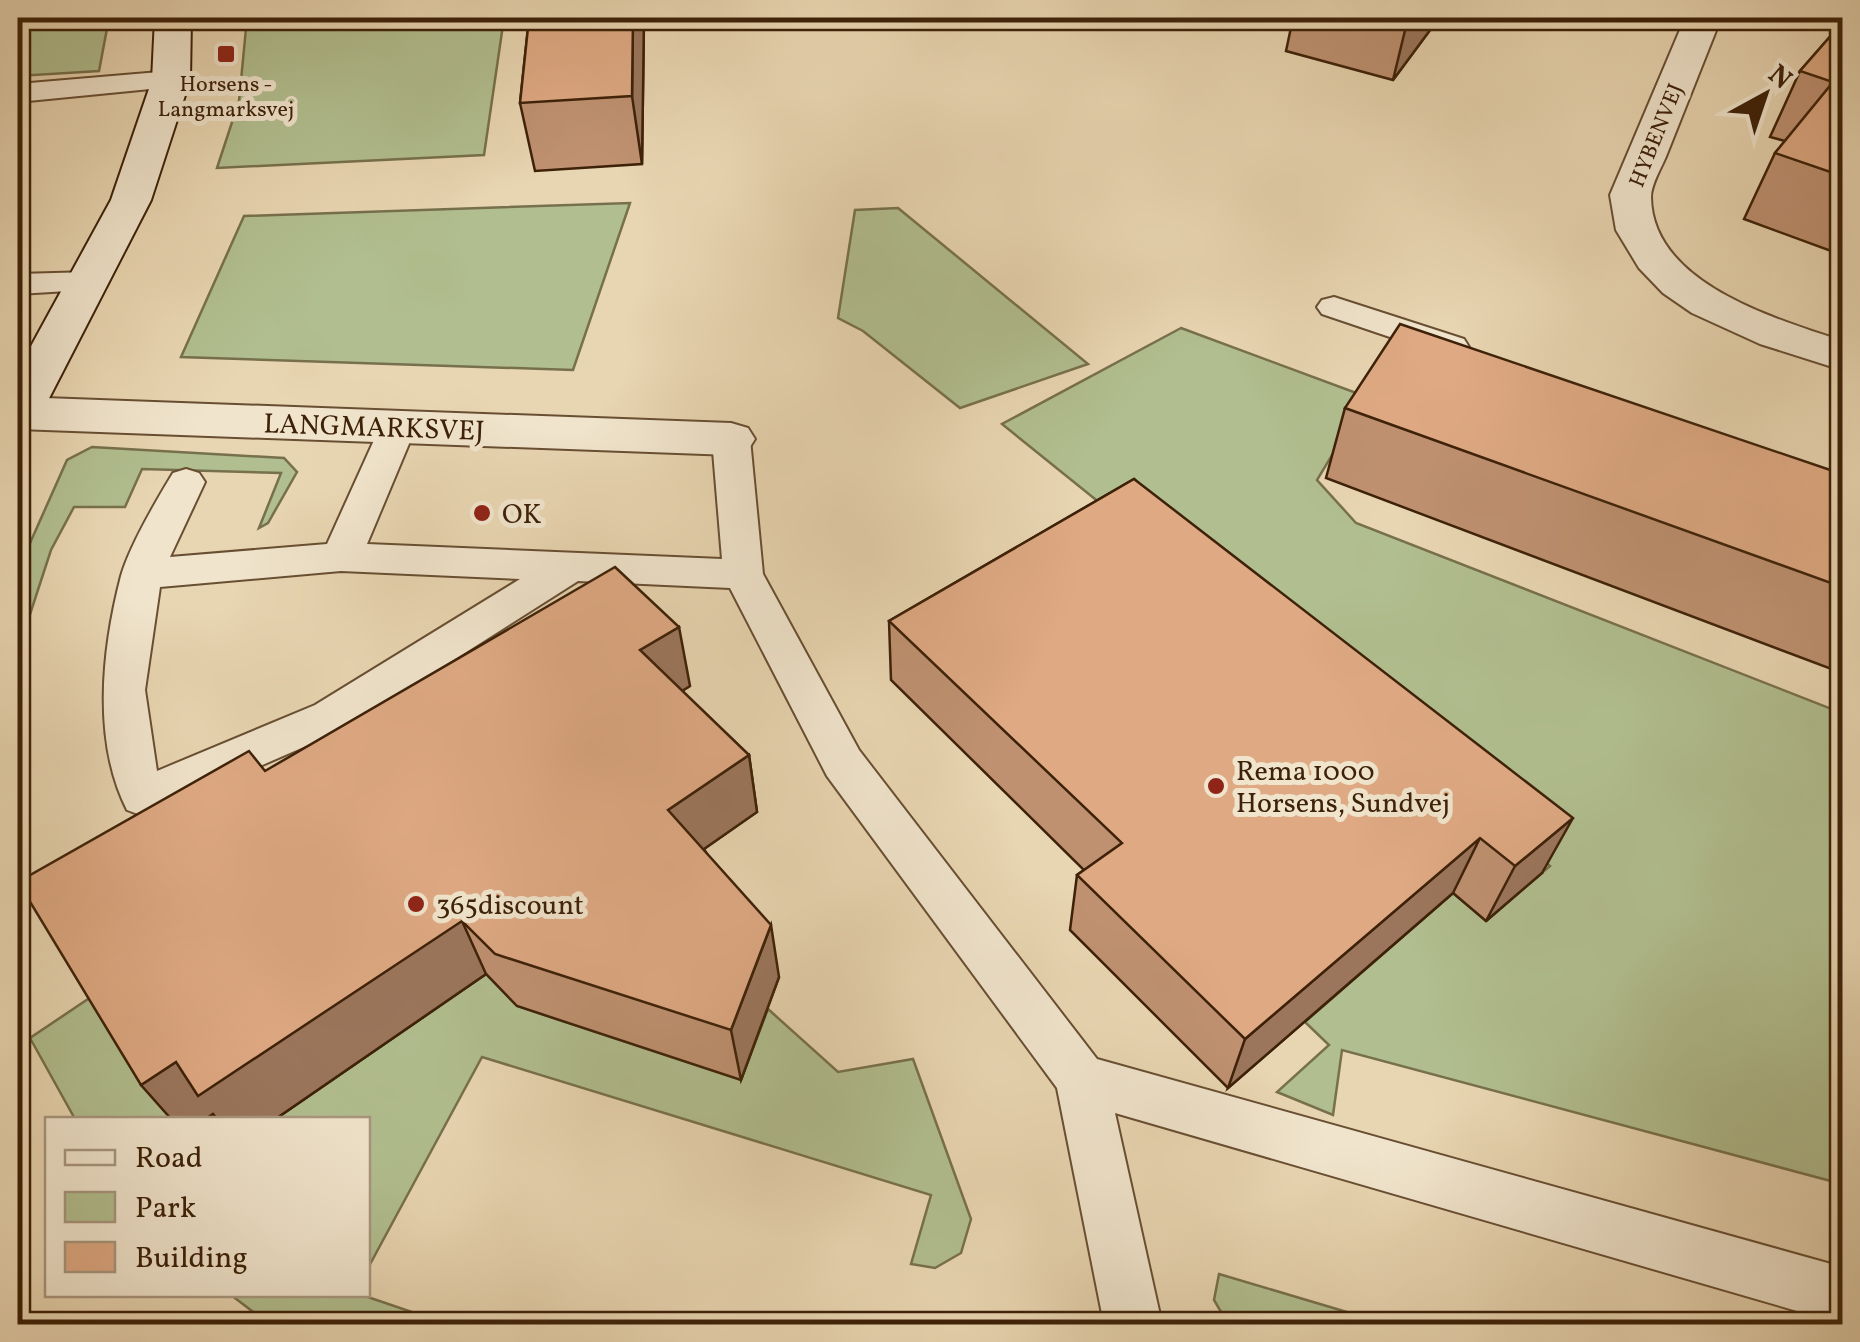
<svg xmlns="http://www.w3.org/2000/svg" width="1860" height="1342" font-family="Vollkorn,serif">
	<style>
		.green { fill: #b1be8f; stroke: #77704c; stroke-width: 2.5 }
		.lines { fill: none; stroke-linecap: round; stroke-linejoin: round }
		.service-casing { stroke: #684e32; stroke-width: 4 }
		.minor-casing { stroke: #684e32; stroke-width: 4 }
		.secondary-casing { stroke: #3d2108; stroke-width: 4 }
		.service { fill: #f0e4cc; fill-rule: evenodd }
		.minor { fill: #f0e4cc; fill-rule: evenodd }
		.secondary { fill: #f0e4cc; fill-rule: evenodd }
		.wall { fill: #bf9171; stroke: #3d2108; stroke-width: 2.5 }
		.shaded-wall { fill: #9b765c; stroke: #3d2108; stroke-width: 2.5 }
		.building { fill: #dea983; stroke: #3d2108; stroke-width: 2.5 }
		.poi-dot { fill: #8f2418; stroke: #f0e4cc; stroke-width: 4 }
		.labels { text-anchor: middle; stroke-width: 10; stroke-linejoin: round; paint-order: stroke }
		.far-poi-label { font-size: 22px; fill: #3d2108; stroke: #f0e4cc }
		.far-street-label { font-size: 22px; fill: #3d2108; stroke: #f0e4cc }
		.street-label { font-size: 28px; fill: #3d2108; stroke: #f0e4cc }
		.poi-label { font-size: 28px; fill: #3d2108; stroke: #f0e4cc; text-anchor: start }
	</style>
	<rect width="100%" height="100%" fill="#e8d5b1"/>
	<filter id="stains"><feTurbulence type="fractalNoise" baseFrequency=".002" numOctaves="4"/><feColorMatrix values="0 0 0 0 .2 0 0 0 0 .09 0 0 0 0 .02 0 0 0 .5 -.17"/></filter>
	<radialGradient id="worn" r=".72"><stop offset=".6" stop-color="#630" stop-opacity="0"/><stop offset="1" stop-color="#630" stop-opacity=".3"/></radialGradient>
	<!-- green -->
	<path class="green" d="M18 18H109L99 71 18 76Z
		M247 18H504L484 155 217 168 239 101Z
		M630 203 573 370 181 357 244 216Z
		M898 208 1088 364 960 408 863 331 838 318 855 210Z
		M1181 328 1367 397 1317 480 1356 523 1842 713V1184L1342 1050 1333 1115 1277 1092 1329 1045 1305 1022 1453 893 1486 920 1550 866 1002 424Z
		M92 447 284 458 297 472 268 523 259 528 281 473 142 469 125 507H74L51 550 18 651V570L67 460Z
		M486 974 517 1006 741 1080 768 1009 838 1072 913 1059 971 1219 961 1253 935 1268 911 1264 931 1195 482 1057 368 1268V1120H274Z
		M97 993 176 1119H75L30 1038Z
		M1219 1274 1387 1324H1228L1214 1300Z
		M231 1295H362L447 1324H269Z"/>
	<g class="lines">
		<!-- service casing -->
		<g class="service-casing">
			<path id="service" d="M171 71 181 74 185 80 181 86 18 102V84Z
				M90 272 102 275 107 282 102 289 18 294V274Z
				M1334 297 1464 339 1469 347 1464 355 1452 358 1322 314 1317 307 1322 300Z
				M398 415 411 418 416 427 367 544 722 559 712 439 718 430 731 427 744 430 750 439 763 574 859 750 1097 1059 1842 1267V1324L1115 1113 1162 1324H1104L1057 1088 827 776 730 588 578 581 345 729 159 810 143 816 127 810C92 741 102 649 121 576 130 545 156 501 173 473L186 469 199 473 205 482 170 557 327 544 380 427 385 418ZM341 571 520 579 315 705 157 771 145 690 160 587Z"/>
		</g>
		<!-- minor casing -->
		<g class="minor-casing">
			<path id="minor" d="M1685 18H1721C1703 63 1685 109 1667 154 1662 167 1651 184 1651 197 1652 284 1777 319 1842 341V370L1760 344 1692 313 1663 293 1639 268 1616 230 1610 195Z
				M18 397 731 423 748 428 755 439 748 450 731 455 18 429Z"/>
		</g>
		<!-- secondary casing -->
		<g class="secondary-casing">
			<path id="secondary" d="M155 18H191L190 80 151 200 42 412 35 423 18 427V370L111 200 152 80Z"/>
		</g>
		<!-- service -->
		<use href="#service" class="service"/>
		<!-- minor -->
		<use href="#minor" class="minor"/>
		<!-- secondary -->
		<use href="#secondary" class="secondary"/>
	</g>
	<!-- wall -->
	<path class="wall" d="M529 18H644L642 164 535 171 520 103Z
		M1293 18H1439L1393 80 1286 51Z
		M1841 18H1842V255L1744 219 1775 153 1785 141 1770 137 1800 71 1833 33Z
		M1345 408 1842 474V673L1326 478Z
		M1134 479 1542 873 1486 921 1453 893 1228 1088 1070 930 1077 875 1084 870 891 680 889 621Z
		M690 686 682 691 749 755 757 812 704 849 779 977 741 1080 517 1006 486 974 274 1120H218L213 1114 265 771Z"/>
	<!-- shaded-wall -->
	<path class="shaded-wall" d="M633 18H644L642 164 632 96Z
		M1408 18H1439L1393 80Z
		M679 627 690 686 653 709 640 650Z
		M749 755 757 812 681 865 668 810Z
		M1573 818 1542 873 1486 921 1515 866Z
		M1480 838 1453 893 1228 1088 1245 1039Z
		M462 921 486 974 274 1120H218L213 1114 204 1120H172L141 1085 176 1062Z
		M771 925 779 977 741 1080 731 1030Z"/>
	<!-- building -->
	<path class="building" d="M529 18H633L632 96 520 103Z
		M1842 23V176L1775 153 1833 82 1800 71Z
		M1400 324 1842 474V587L1345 408Z
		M1134 479 1573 818 1515 866 1480 838 1245 1039 1077 875 1122 843 889 621Z
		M615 567 679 627 640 650 749 755 668 810 771 925 731 1030 495 954 462 921 198 1096 176 1062 141 1085 18 882 249 751 265 771Z"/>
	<!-- markers -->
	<g class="poi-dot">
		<rect x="216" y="44" width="20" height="20" rx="5"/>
		<circle cx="482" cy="513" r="10"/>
		<circle cx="1216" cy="786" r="10"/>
		<circle cx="416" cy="904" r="10"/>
	</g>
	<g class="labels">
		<!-- far-poi labels -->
		<g class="far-poi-label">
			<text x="226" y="91">Horsens -<tspan x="226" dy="25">Langmarksvej</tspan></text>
		</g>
		<!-- far-street labels -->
		<g class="far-street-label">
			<text transform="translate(1655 135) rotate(-68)" y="8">HYBENVEJ</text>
		</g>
		<!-- street labels -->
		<g class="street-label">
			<text transform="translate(374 426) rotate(2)" y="10">LANGMARKSVEJ</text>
		</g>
		<!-- poi labels -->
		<g class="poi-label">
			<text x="502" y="523">OK</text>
			<text x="1236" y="780">Rema 1000<tspan x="1236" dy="32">Horsens, Sundvej</tspan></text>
			<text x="436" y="914">365discount</text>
		</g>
	</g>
	<!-- margin -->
	<rect width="1860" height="1342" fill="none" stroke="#e8d5b1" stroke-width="60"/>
	<rect x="20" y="20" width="1820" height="1302" fill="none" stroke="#3d2108" stroke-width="5"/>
	<rect x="30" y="30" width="1800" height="1282" fill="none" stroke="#3d2108" stroke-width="2.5"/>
	<!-- legend -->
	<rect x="45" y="1117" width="325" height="180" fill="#f0e4cc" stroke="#a8967e" stroke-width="2.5"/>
	<rect x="65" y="1150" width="50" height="15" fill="#f0e4cc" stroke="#a8967e" stroke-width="2.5"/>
	<text x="135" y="1167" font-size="30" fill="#3d2108">Road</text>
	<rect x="65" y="1192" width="50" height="30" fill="#b1be8f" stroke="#a8967e" stroke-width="2.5"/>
	<text x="135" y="1217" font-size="30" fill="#3d2108">Park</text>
	<rect x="65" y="1242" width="50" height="30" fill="#dea983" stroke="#a8967e" stroke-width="2.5"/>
	<text x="135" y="1267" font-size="30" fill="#3d2108">Building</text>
	<!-- north arrow -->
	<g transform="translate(1765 95) rotate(40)" stroke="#f0e4cc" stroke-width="8" paint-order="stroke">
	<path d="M0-8L18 38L0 25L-18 38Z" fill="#3d2108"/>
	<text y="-15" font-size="28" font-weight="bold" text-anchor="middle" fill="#3d2108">N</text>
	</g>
	<rect width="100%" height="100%" filter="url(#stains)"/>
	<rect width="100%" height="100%" fill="url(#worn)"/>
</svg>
